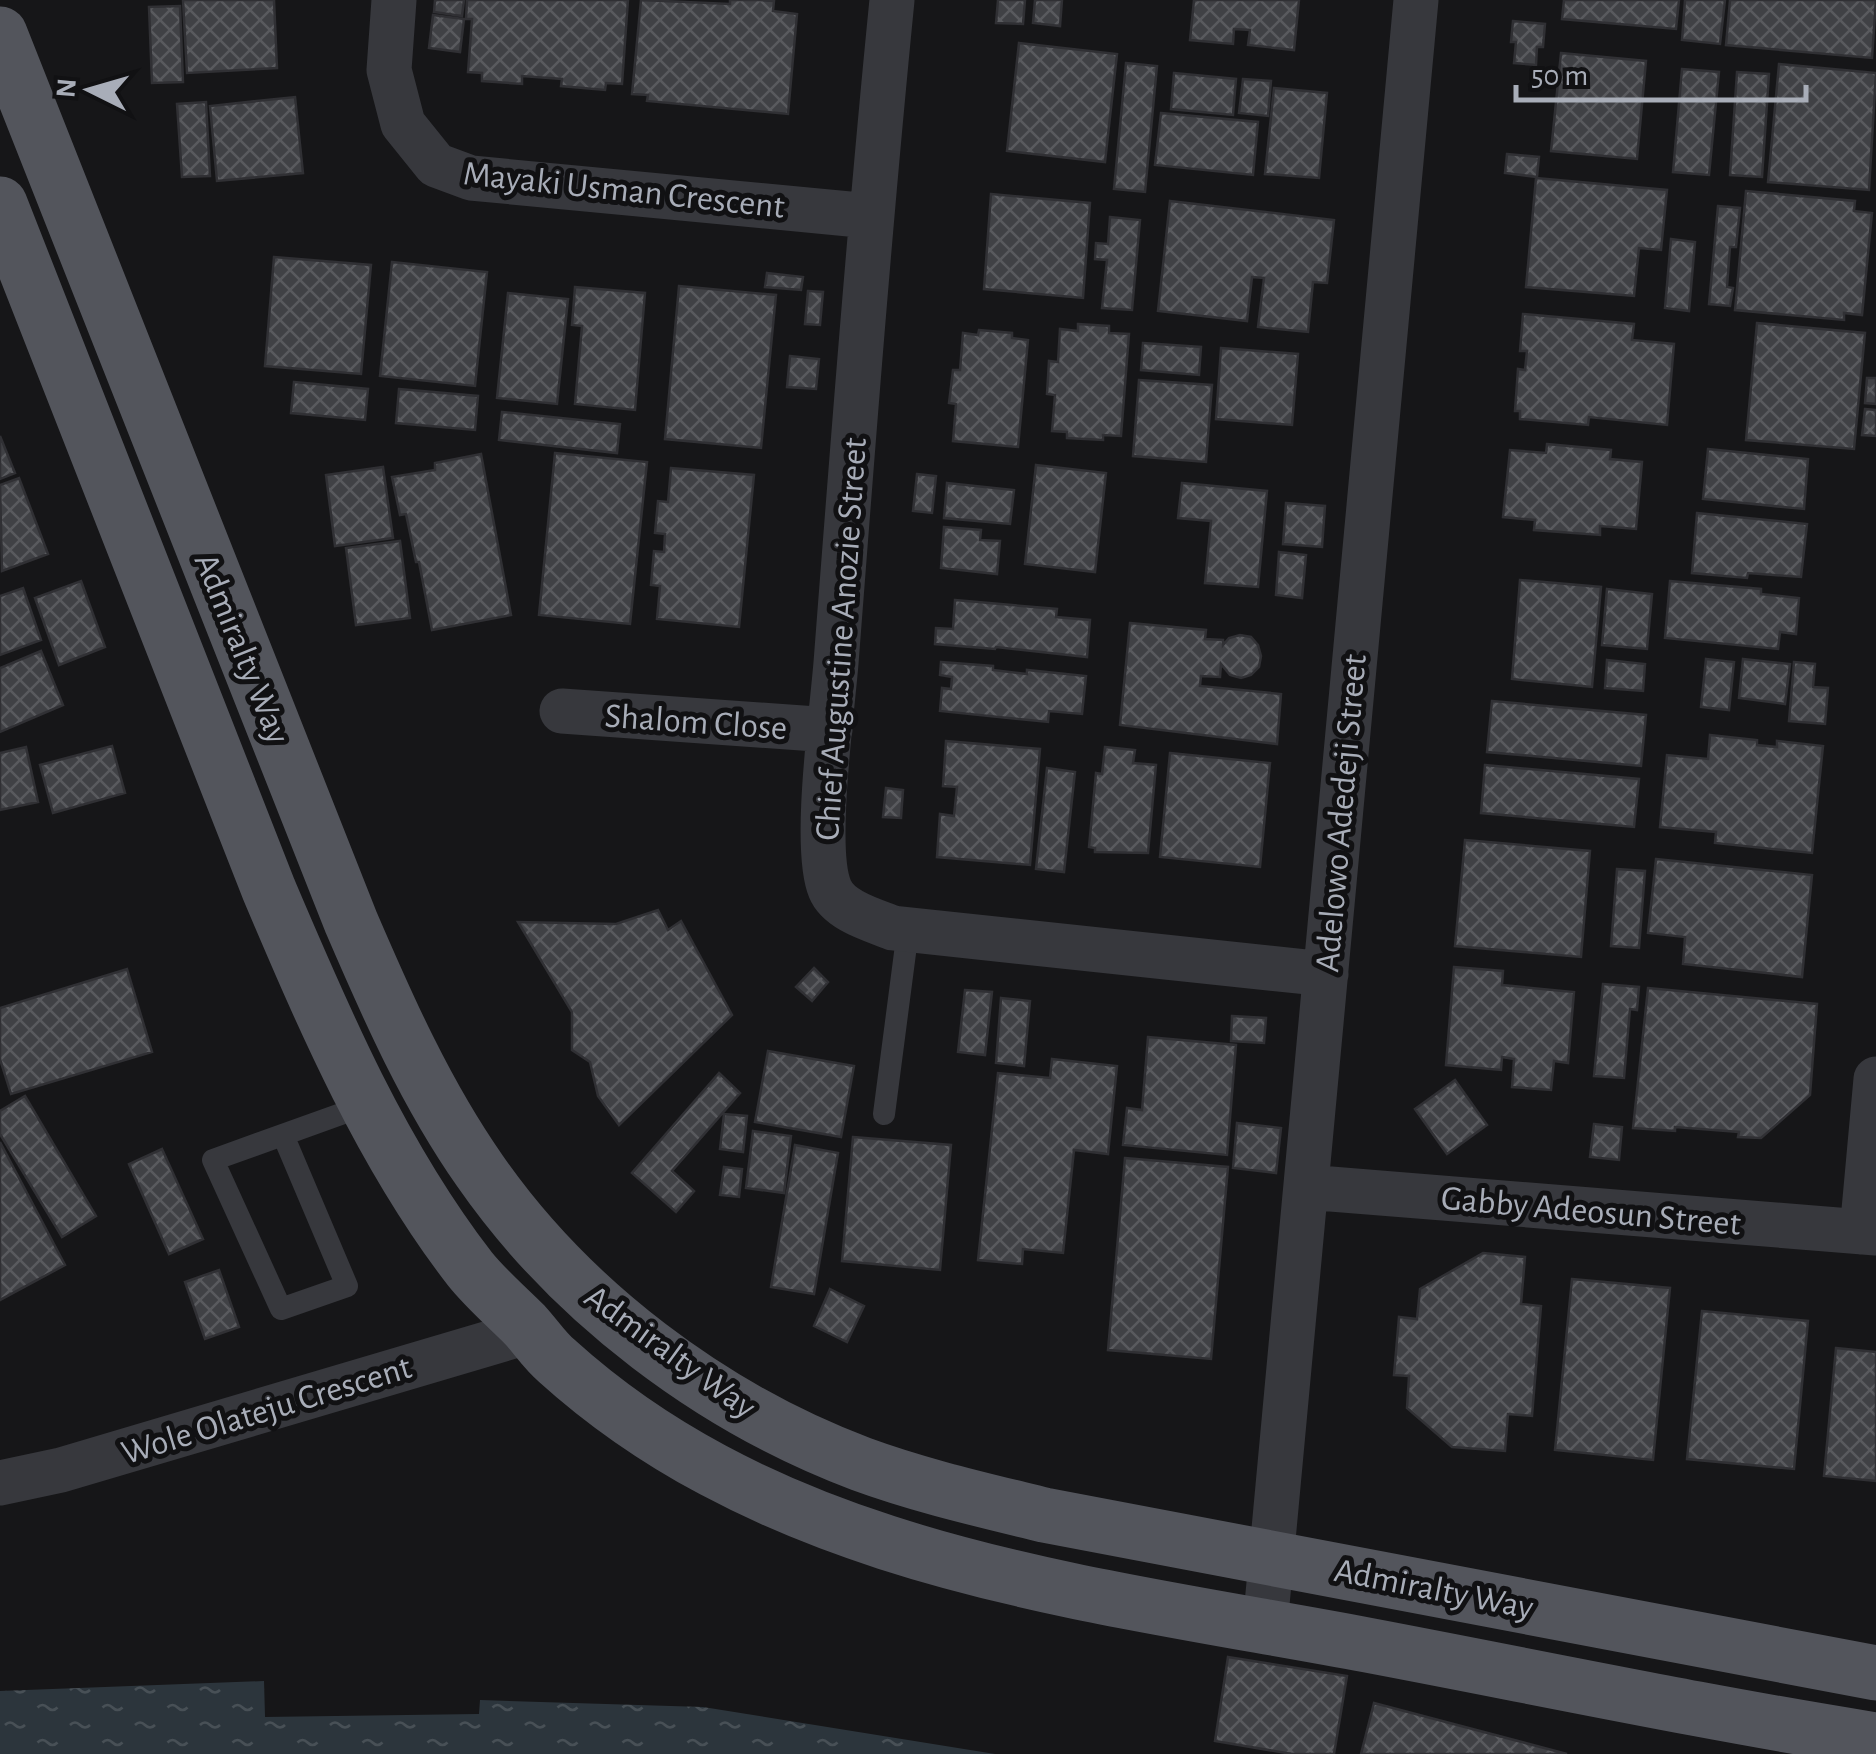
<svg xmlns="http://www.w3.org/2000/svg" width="1876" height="1754" font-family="'Alegreya Sans',sans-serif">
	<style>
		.water { fill: url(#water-ripples) }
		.building { fill: url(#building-cross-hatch); stroke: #303034; stroke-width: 2.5 }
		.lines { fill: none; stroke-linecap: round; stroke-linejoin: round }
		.lane { stroke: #37383d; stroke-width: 22 }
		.street { stroke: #37383d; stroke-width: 45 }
		.primary { stroke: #53555c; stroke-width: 55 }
		.labels { text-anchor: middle; stroke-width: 10; stroke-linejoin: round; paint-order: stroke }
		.street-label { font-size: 35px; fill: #a8adb8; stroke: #111113 }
	</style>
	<defs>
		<pattern id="water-ripples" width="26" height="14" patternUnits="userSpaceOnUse" patternTransform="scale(2.5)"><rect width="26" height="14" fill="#2c353c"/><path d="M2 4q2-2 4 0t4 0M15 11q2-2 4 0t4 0" fill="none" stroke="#485056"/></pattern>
		<pattern id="building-cross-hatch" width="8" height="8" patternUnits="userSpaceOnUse" patternTransform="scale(2.5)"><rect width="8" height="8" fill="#404145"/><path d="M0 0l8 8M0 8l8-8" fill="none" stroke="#595a5e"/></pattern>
	</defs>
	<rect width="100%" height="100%" fill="#161618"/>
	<!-- water -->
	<path class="water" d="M264 1681 265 1717 479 1714 480 1700 703 1707 995 1754H0V1691Z"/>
	<!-- building -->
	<path class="building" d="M183 0H274L277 68 187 73Z
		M435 0H464L462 16 434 12Z
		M467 0H628L622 84 606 83 605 90 561 86 562 79 522 76V84L482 81V73L468 72 472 19H466Z
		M641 0 730 4V0H759L774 1 773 11 797 14 788 114 647 101 648 95 632 94Z
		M998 0H1025L1023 24 996 23Z
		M1035 0H1062L1060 26 1033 23Z
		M1194 0H1299L1294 50 1248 45 1250 30 1234 29 1233 44 1190 40Z
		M1564 0H1679L1676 29 1562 19Z
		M1685 0H1725L1720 44 1682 40Z
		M1730 0H1876L1872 58 1726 45Z
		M180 6 183 82 152 83 149 7Z
		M433 15 464 19 460 52 429 48Z
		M1513 21 1545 24 1543 47H1537L1536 65 1514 63 1516 42H1511Z
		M1019 43 1117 54 1105 162 1007 151Z
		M1561 53 1646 61 1637 159 1551 151Z
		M1126 63 1157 66 1145 192 1114 189Z
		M1779 64 1876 73 1869 190 1768 182Z
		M1682 69 1719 72 1709 175 1673 172Z
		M1737 72 1769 74 1762 177 1730 175Z
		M1174 73 1236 79 1233 115 1171 109Z
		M1243 79 1271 81 1268 116 1239 113Z
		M1274 88 1327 93 1319 178 1265 174Z
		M295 97 303 173 217 181 210 106Z
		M206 102 210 176 182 177 177 104Z
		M1161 113 1258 122 1253 175 1155 165Z
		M1507 154 1539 157 1537 177 1505 173Z
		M1536 178 1667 190 1661 250 1639 248 1634 296 1526 287Z
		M1746 191 1855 201 1854 211 1872 213 1862 315 1844 313V320L1735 310Z
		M991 194 1090 203 1083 298 984 289Z
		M1170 201 1334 220 1327 283 1313 282 1308 332 1258 327 1264 278 1252 277 1247 321 1158 311Z
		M1718 206 1740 208 1736 247H1730L1727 287 1733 288 1730 306 1709 304Z
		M1110 217 1140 220 1132 310 1102 308 1107 260 1095 259 1096 243 1108 244Z
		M1671 239 1695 242 1689 311 1665 308Z
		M274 257 371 265 361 374 265 366Z
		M392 262 487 272 475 386 380 376Z
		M767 273 803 277 801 290 765 287Z
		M679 286 776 295 761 448 665 439Z
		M575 287 645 293 635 410 575 404 582 326 572 325Z
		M808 291 823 292 820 325 805 324Z
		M508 293 568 299 557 404 497 398Z
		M1523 314 1634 324 1632 340 1674 344 1667 425 1589 417 1588 425 1520 419V411H1515L1518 369 1525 370 1527 351H1520Z
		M1757 323 1865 333 1854 449 1746 440Z
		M1078 324 1109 326V333L1129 334 1121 436 1103 435V440L1067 438V432L1052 431 1055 395 1047 394 1049 361 1058 362 1060 329 1078 331Z
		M979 330 1012 333V338L1028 340 1018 447 953 441 956 404 949 403 953 370H960L963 333 978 335Z
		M1143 343 1201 347 1199 375 1141 370Z
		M1221 348 1298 354 1292 425 1216 419Z
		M790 356 819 359 816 389 787 387Z
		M1867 378H1876V404L1865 403Z
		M1139 380 1212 385 1206 462 1133 456Z
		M294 382 368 389 365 420 291 413Z
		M399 389 478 396 475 430 396 423Z
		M1865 409 1876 410V436L1862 435Z
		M502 412 620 424 617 453 499 440Z
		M0 436 15 473 0 479Z
		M1547 444 1611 450 1610 459 1642 462 1636 529 1600 526V535L1534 530 1535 520 1503 517 1510 450 1546 453Z
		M1708 449 1808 459 1804 509 1703 499Z
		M555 453 647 462 630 624 539 615Z
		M481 454 511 615 432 630 419 562H416L406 514 400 515 392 477 435 470V463Z
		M1036 465 1106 473 1095 572 1025 564Z
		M383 467 393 538 335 546 326 475Z
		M671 468 754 475 739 627 657 619 660 586 651 585 654 551 664 552 665 534 655 533 658 501 668 502Z
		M917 474 936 476 932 513 913 511Z
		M19 478 48 554 2 571 0 485Z
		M947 483 1014 490 1010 524 944 518Z
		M1182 483 1267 491 1258 587 1205 583 1211 521 1178 518Z
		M1286 503 1325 506 1322 547 1283 544Z
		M1697 513 1807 524 1801 577 1748 573 1747 578 1692 573Z
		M944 527 981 530 980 540 1000 541 997 574 941 568Z
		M400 541 410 618 356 625 346 548Z
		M1279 552 1306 555 1302 598 1276 595Z
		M1520 580 1601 587 1592 687 1512 679Z
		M81 581 105 647 59 665 35 598Z
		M1670 581 1761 589V594L1799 598 1796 634 1780 632 1778 649 1665 638Z
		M23 588 41 640 0 655V596Z
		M1607 589 1652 594 1647 649 1602 645Z
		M955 600 1057 609 1056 617 1090 620 1087 657 996 647 995 649 935 644 936 628 953 629Z
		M1130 623 1206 630 1205 639 1223 640V645L1229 638 1240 635 1251 637 1258 645 1261 656 1259 667 1251 675 1241 678 1230 675 1221 664 1220 677 1201 676 1200 686 1281 694 1277 744 1120 725Z
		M41 651 63 705 0 732V668Z
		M1706 659 1734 662 1729 710 1701 707Z
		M1743 659 1790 664 1785 704 1739 698Z
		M1607 660 1645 664 1643 691 1605 688Z
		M941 662 993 666V670L1027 674V670L1086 676 1082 714 1049 711 1048 722 940 711 942 688 951 689 952 677 940 675Z
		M1794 662 1815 664 1813 687 1828 688 1825 724 1789 721Z
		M1492 701 1646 715 1641 766 1487 752Z
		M1710 735 1757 740V745L1777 747V741L1823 746 1812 853 1715 843 1716 832 1660 827 1667 755 1708 759Z
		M946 741 1040 749 1030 865 937 857 940 814 954 816 957 787 943 786Z
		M112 746 125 793 53 813 40 765Z
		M26 747 38 802 0 810V753Z
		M1105 747 1135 750 1133 763 1156 765 1148 853 1095 852V848L1089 847 1096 773 1102 774Z
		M1170 753 1270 763 1260 867 1160 857Z
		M1485 765 1639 779 1634 827 1481 813Z
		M1047 768 1075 772 1064 872 1036 869Z
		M886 788 903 790 901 818 883 817Z
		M1465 840 1590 851 1581 957 1455 946Z
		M1656 859 1812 875 1802 977 1683 964 1685 937 1648 933Z
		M1617 869 1645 871 1639 948 1611 946Z
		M658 910 668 930 681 921 732 1015 619 1125 598 1096 590 1062 572 1050V1012L518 922 616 924Z
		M1454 967 1503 971 1502 985 1574 992 1568 1063 1554 1061 1551 1090 1512 1087 1514 1059 1502 1057 1501 1070 1446 1065Z
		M814 968 828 982 812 1001 796 987Z
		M127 969 152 1052 11 1094 0 1059V1008Z
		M1603 984 1639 987 1637 1010 1630 1009 1624 1078 1594 1076Z
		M1648 988 1817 1004 1810 1095 1761 1138 1738 1137 1739 1132 1675 1127V1131L1633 1128Z
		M965 990 992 992 985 1055 958 1052Z
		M1001 998 1030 1001 1024 1066 996 1063Z
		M1232 1016 1266 1018 1264 1043 1231 1041Z
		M1148 1037 1236 1045 1227 1155 1123 1145 1127 1108 1142 1110Z
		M768 1051 854 1066 841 1137 755 1122Z
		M1052 1059 1117 1066 1108 1154 1074 1150 1063 1253 1023 1249 1022 1264 978 1260 998 1073 1050 1078Z
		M719 1073 740 1093 672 1171 694 1191 676 1212 632 1173Z
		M1455 1080 1487 1125 1447 1154 1415 1109Z
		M25 1096 96 1216 62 1237 0 1134V1111Z
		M724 1114 747 1116 743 1152 720 1149Z
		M1237 1123 1281 1128 1276 1173 1233 1168Z
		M1594 1124 1622 1127 1619 1160 1590 1157Z
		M753 1131 791 1136 784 1193 746 1188Z
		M853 1137 951 1145 940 1270 842 1261Z
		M0 1142 65 1265 0 1300Z
		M795 1145 838 1153 814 1294 771 1287Z
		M162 1149 203 1239 169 1254 129 1164Z
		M1125 1158 1228 1167 1211 1359 1108 1350Z
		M724 1167 742 1169 739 1197 720 1195Z
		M1483 1253 1525 1257 1521 1304 1541 1306 1532 1416 1508 1414 1505 1451 1452 1447 1407 1408 1409 1376 1394 1375 1399 1317 1417 1319 1420 1289Z
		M219 1270 239 1327 205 1339 185 1282Z
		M1572 1279 1670 1288 1653 1460 1555 1450Z
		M830 1289 864 1306 847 1342 814 1326Z
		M1702 1311 1808 1321 1794 1469 1687 1459Z
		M1836 1348 1876 1352V1481L1824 1476Z
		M1228 1657 1347 1676 1334 1754H1292L1215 1741Z
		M1374 1703 1567 1754H1361Z"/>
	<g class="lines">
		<!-- lane -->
		<path class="lane" d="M884 1114 908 930
			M283 1135 347 1286 281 1309 213 1160 366 1105"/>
		<!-- street -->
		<path class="street" d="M394 0 389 70 403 124 436 165 471 178 870 216
			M892 0C870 221 853 442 836 663 832 713 813 849 830 889 839 911 873 920 893 928L1326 974
			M562 711 830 730
			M1306 1187 1876 1233
			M1862 1232 1876 1079
			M0 1483 61 1470 530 1331
			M1265 1626 1416 0"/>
		<!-- primary -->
		<path class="primary" d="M0 34 351 922C388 1008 426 1094 480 1171 571 1302 712 1408 861 1464 921 1486 983 1500 1044 1515L1876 1673
			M0 204 269 890C325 1022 382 1155 470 1269 486 1289 507 1307 525 1325 536 1337 545 1351 557 1361 779 1562 1085 1592 1367 1645 1536 1677 1706 1713 1876 1740"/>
	</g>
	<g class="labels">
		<!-- street labels -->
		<g class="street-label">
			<text transform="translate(624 189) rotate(6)" y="12">Mayaki Usman Crescent</text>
			<text transform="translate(840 639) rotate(-86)" y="12">Chief Augustine Anozie Street</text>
			<text transform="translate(243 648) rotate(68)" y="12">Admiralty Way</text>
			<text transform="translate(696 721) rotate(4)" y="12">Shalom Close</text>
			<text transform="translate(1340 813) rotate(-85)" y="12">Adelowo Adedeji Street</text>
			<text transform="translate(1591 1210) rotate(5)" y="12">Gabby Adeosun Street</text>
			<text transform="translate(671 1351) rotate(36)" y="12">Admiralty Way</text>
			<text transform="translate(266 1409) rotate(-17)" y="12">Wole Olateju Crescent</text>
			<text transform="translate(1434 1588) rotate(11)" y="12">Admiralty Way</text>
		</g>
	</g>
	<!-- north arrow -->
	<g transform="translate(90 90) rotate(275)" stroke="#111113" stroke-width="8" paint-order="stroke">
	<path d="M0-8L18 38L0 25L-18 38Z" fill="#a8adb8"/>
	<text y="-15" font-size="28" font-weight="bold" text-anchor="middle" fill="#a8adb8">N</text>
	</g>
	<!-- scale -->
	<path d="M1516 85v15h290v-15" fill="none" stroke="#a8adb8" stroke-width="5"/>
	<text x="1531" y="85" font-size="30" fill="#a8adb8" stroke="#111113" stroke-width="8" paint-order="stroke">50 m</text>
</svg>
